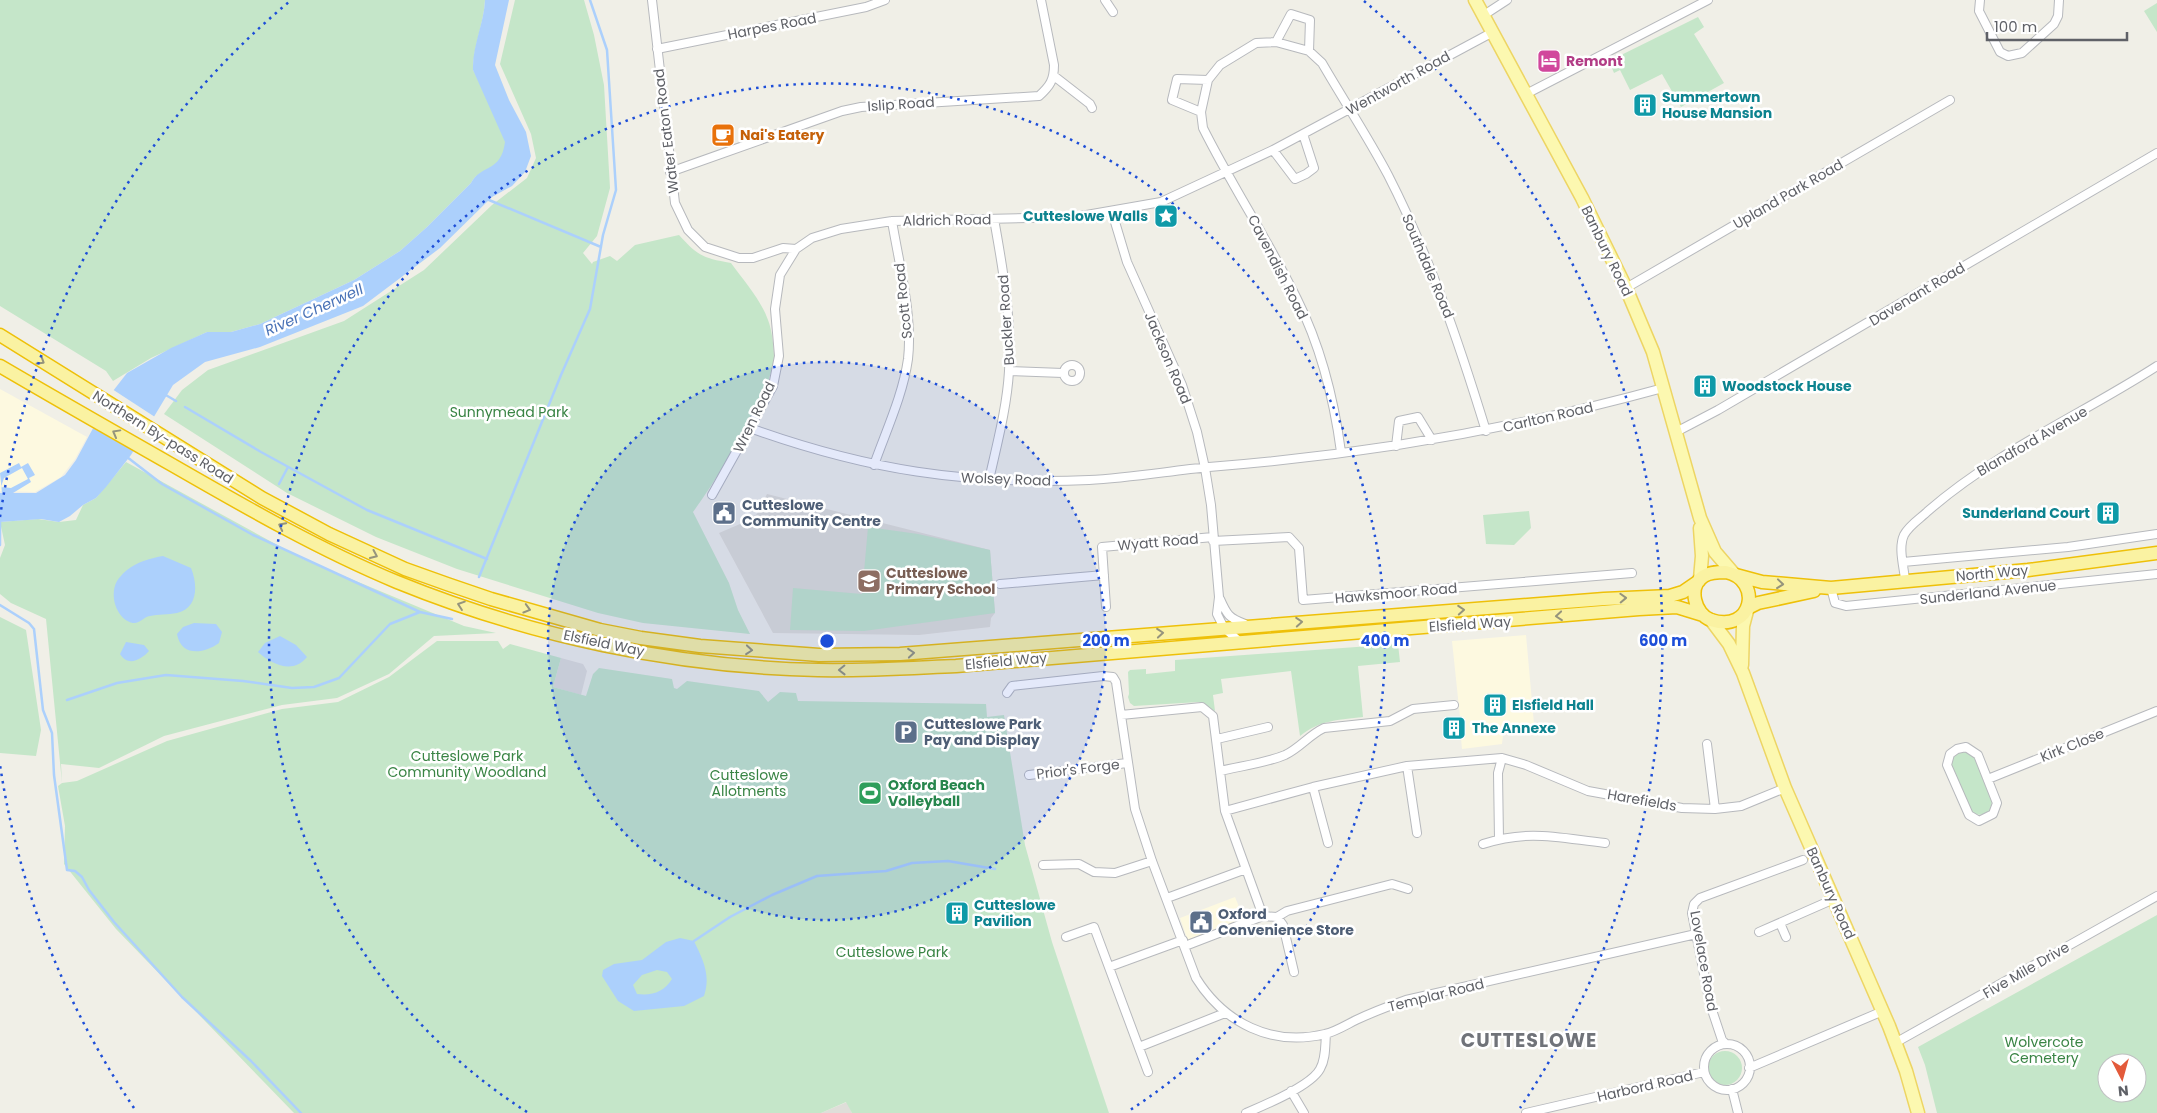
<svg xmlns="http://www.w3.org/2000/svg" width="2157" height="1113" font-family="Poppins,sans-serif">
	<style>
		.commercial { fill: #fdf9e0 }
		.industrial { fill: #dfded9 }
		.education { fill: #e0ded5 }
		.green { fill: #c5e6c9; fill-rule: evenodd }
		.water { fill: #acd0fc; fill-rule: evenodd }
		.pier { fill: #f0efe7 }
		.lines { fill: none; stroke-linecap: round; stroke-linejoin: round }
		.stream { stroke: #acd0fc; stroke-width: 2.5 }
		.minor-casing { stroke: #b7b9bd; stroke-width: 10 }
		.primary-casing { stroke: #edd564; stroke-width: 15 }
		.trunk-casing { stroke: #eec009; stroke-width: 15 }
		.minor { stroke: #fff; stroke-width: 8 }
		.primary { stroke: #fcf8b0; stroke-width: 12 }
		.trunk { stroke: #faf2a2; stroke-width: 12 }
		.oneway { stroke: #95947c }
		.ring { fill: none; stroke: #1d4ed8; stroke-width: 2.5; stroke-dasharray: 2.5 5 }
		.labels { text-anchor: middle; stroke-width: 5; stroke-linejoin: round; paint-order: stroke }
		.street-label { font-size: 14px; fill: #5f6167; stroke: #fff }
		.hotel-label { font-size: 14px; font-weight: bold; fill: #b23c85; stroke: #fff; text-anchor: start }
		.culture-label { font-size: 14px; font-weight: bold; fill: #0d838f; stroke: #fff; text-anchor: start }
		.food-label { font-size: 14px; font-weight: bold; fill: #c56008; stroke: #fff; text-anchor: start }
		.park-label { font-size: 14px; fill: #398444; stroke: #fff }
		.service-label { font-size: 14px; font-weight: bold; fill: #4e5e75; stroke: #fff; text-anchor: start }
		.education-label { font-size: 14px; font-weight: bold; fill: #785e54; stroke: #fff; text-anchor: start }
		.leisure-label { font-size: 14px; font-weight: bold; fill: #27864d; stroke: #fff; text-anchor: start }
		.water-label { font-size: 15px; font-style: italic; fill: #4a73b7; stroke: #fff }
		.district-label { font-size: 19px; font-weight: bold; letter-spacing: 1px; fill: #707379; stroke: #fff }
		.centre { fill: #1d4ed8; stroke: #fff; stroke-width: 2.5 }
		.ring-label { font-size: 15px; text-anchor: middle; font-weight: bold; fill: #1d4ed8; stroke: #fff; stroke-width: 5; stroke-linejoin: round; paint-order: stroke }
	</style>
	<rect width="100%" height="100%" fill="#f0efe7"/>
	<!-- commercial -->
	<path class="commercial" d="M729 129 732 140 721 144 716 134Z
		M0 389 87 437 75 459 61 477 35 492 0 491Z
		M1526 635 1534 724 1504 727 1502 744 1462 749 1461 738 1449 739 1447 718 1460 717 1452 641Z
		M1235 897 1244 919 1188 941 1180 918Z"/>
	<!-- industrial -->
	<path class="industrial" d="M561 658 583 664 587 671 581 695 553 687Z
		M847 1102 852 1113H821Z"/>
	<!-- education -->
	<path class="education" d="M767 494 990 550 995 613 991 618 990 627 919 635 773 633 719 533 740 524 757 514Z"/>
	<!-- green -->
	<path class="green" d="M0 0H485C484 24 473 46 473 70 481 85 502 125 505 141 506 148 503 157 498 162 489 171 476 172 471 183L427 227 400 251 354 280 260 324 231 332H207L151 358 113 381 106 371 0 306Z
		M515 0H584L594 35 604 85 610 188 597 236 583 253 592 264 593 262 610 256 617 261 635 245 679 235C698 256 703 258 731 263 744 281 761 300 768 320 772 330 774 348 774 358 771 394 716 481 693 512L729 583 738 610 750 634 643 623 598 613 457 569 376 537 287 493 164 414 182 390 208 370 344 321 424 270 492 205 527 178 536 158 531 134 500 64Z
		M2157 3V32L2144 11Z
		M1698 17 1704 27 1694 34 1724 83 1681 107 1662 74 1630 90 1620 70 1614 73 1609 61Z
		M126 462 303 559 464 626 496 633 434 636 389 674 337 698 282 705 164 736 99 768 61 764 62 783 77 781 167 741 282 709 338 702 389 677 437 641H498L503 649 510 644 561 658 553 687 586 696 593 674 599 668 672 679 674 688 677 689 687 681 759 691 768 702 780 692 796 693 798 701 986 704 987 717 1004 715 1025 845 1052 942 1109 1113H852L846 1102 821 1113H294L116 929 64 864 65 826 58 786 62 783 46 619 11 603 0 594V558L5 545 0 522 38 519 59 522 76 520 83 505 96 498Z
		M1529 511 1531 528 1514 545 1486 544 1483 515Z
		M868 527 918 534 990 550 995 613 864 631 790 630 793 588 862 594Z
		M0 617 26 630 41 730 36 756 0 753Z
		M1398 644 1400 662 1358 666 1363 717C1338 720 1320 720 1300 736L1291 671 1221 679 1223 693 1213 695 1215 711 1199 702 1134 706 1130 703 1128 697 1129 694 1128 672 1130 670 1146 669V674L1175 671V660Z
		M1959 752H1969L1974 756 1992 802 1990 810C1984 815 1979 816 1972 813L1951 765 1953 758Z
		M2157 915V1113H1937L1925 1065 1918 1047ZM2107 1063H2137V1093H2107Z
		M1708 1068a17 17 0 1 1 34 0a17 17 0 1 1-34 0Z"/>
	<!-- water -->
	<path class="water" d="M485 0H509L495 65 509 100 526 132 531 156 525 172 512 186 492 197 440 248 363 306 260 347 205 362 173 385 131 455 106 487 96 498 83 505 70 516 59 522 41 519 0 522V493H2L0 473 19 463 21 467 28 463 35 475 29 478 31 482 13 493H6H36L65 475 76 460 113 391 127 373 171 348 207 332H231L260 324 354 280 400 251 427 227 471 183C481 164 501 173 505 142L473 70C472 46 484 24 485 0ZM22 468 28 479 11 488 1 487 4 478Z
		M163 556 191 568C198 585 198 608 177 613 168 615 158 614 150 616 143 617 140 624 133 623 116 619 109 595 117 581 119 578 124 572 127 570 137 562 151 558 163 556Z
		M194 623 216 624 222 632 219 643C204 654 181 657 177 634L183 627Z
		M280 636 296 645 307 657C293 675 271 664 258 652L265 643Z
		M126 642 144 645 149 651C141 660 128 667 120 654Z
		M680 938 694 941C703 960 711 975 704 996L684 1006 634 1011 618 1001 602 976 603 970 614 964 642 960 666 942ZM657 970 667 972 672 979C664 992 652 996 637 994L633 985 642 975Z"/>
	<!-- pier -->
	<path class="pier" d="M112 389 155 417 135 452 91 427 102 410Z"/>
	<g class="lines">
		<!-- stream -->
		<path class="stream" d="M489 200 601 247
			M164 394 176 401
			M185 407 261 452 367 510 487 559
			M127 457 162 484 253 535 420 612 452 619
			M279 484 288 467
			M0 522V545
			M479 577 561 375 590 309 603 235 616 190 607 50 590 0
			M0 605 29 623 34 629 43 710 52 733 54 775 67 870 75 871 82 877 89 890 114 922 182 997 251 1061 301 1113
			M67 700 117 683 166 675 243 681 292 688 314 687 339 678 390 624 420 612
			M694 941 730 917 772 895 817 876 886 871 912 863 948 861 995 869"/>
		<!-- minor casing -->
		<g class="minor-casing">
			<path id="minor" d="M652 0 675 203 688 230 705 247 739 258H753L783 248 796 249 812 238 841 229 892 221 1075 217 1161 202 1273 150 1493 32
				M1105 0 1113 12
				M1980 0 1979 11 2000 52 2008 56 2022 53 2054 24 2058 16 2059 0
				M1484 15 1507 0
				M1276 42 1291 14 1310 20 1309 51
				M657 49 866 7 885 0
				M1054 76 1090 104 1092 108
				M1526 94 1708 0
				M1201 112 1172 100 1177 79 1208 80
				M1273 150 1295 179 1306 174 1314 168 1303 134
				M670 172 842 111 861 107 1039 96C1050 86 1054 80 1054 65L1041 0
				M1112 212 1127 262 1182 385 1197 432 1205 468 1211 505 1219 597 1217 614 1224 628 1239 641
				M1626 288 1950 100
				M1064 373a8 8 0 1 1 16 0a8 8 0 1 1-16 0Z
				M1009 371 1063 373
				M750 428C867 470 965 485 1089 480 1129 478 1169 471 1209 467 1363 455 1514 429 1663 388
				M1676 432 1718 410 2157 153
				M1396 446 1399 421 1418 417 1432 440
				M1341 452C1334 399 1321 347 1297 299 1268 240 1232 186 1203 128L1201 112 1208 80 1220 65 1256 43 1276 42 1309 51 1322 63C1344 101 1368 137 1388 175 1430 257 1459 343 1486 431
				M874 465C886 431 903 395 908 359 913 316 899 264 892 221
				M989 480C997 444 1007 407 1009 371 1012 320 1003 269 994 219
				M712 495 773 386 779 356 775 309 780 275 796 249
				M1213 541 1289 537 1299 548 1303 600 1632 573
				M1903 562 2068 547 2157 534
				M1905 580C1904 567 1898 548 1904 535 1909 525 1921 518 1928 511 1997 451 2081 415 2157 366
				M1000 584 1104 575
				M1831 588 1835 603 1846 606 2157 574
				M1220 599C1227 615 1229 618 1245 624
				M1106 607 1102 547 1213 537
				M1007 693 1012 686 1103 676 1113 677 1116 682 1135 809 1152 861 1196 978C1224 1023 1272 1047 1325 1034 1335 1032 1346 1025 1356 1020 1373 1012 1389 1006 1406 1000L1696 934
				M1121 715 1202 707 1213 716 1225 811 1263 916 1185 946
				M1217 739 1268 727
				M1707 744 1715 809
				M1966 747 1978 755 1997 803 1993 814 1979 821 1969 815 1947 765 1950 754 1957 749Z
				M1407 766 1417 833
				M1220 771C1241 766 1266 763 1285 755 1300 748 1309 735 1324 728L1390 721 1413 709 1454 705
				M1029 775 1127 763
				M1988 779 2157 711
				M1313 787 1328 843
				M1225 811 1313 787 1407 766 1502 758 1526 765 1588 791 1682 808 1715 809 1741 806 1785 788
				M1499 839 1498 773 1502 758
				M1483 844C1529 829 1559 838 1605 843
				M1043 865 1079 864 1094 872 1115 873 1152 861
				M1167 898 1246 869
				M1263 916 1277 917 1287 911 1392 884 1408 889
				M1277 917 1283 925 1294 972
				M1780 923 1786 937
				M1759 932 1834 899
				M1066 937 1094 927 1148 1072
				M1109 967 1183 940
				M1895 1043 2157 896
				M1726 1044 1722 1040 1710 1004 1692 913 1694 904 1700 898 1803 860
				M1704 1067a23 23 0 1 1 46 0a23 23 0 1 1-46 0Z
				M1139 1047 1225 1013
				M1749 1068 1883 1011
				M1732 1089 1738 1113
				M1291 1091 1304 1113
				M1246 1113C1265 1105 1311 1086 1320 1069 1326 1059 1325 1046 1326 1034
				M1526 1113 1704 1072"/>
		</g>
		<!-- primary casing -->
		<g class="primary-casing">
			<path id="primary" d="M1475 0 1582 198 1626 288 1653 352 1700 518 1715 552 1733 573
				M1700 579 1702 556 1700 528
				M1711 620 1729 644 1743 673 1785 788 1889 1026 1906 1071 1918 1113
				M1742 665 1743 626 1747 611"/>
		</g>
		<!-- trunk casing -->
		<g class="trunk-casing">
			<path id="trunk" d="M0 335 262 498 329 534 405 569 447 584 491 599 600 630 641 638 700 646 819 655 900 654 1604 599 1670 596 1683 592 1699 581
				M0 366C58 400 116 433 174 466 247 508 320 550 397 582 530 636 674 667 818 670 864 671 910 668 956 666L1639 609 1677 607 1703 615
				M1726 572C1763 580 1753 634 1711 620 1695 615 1687 586 1704 576 1710 572 1719 572 1726 572Z
				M1736 575 1762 582 1831 588 2028 570 2157 553
				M1748 608 1758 603 1814 591"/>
		</g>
		<!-- minor -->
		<use href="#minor" class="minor"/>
		<!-- primary -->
		<use href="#primary" class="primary"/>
		<!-- trunk -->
		<use href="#trunk" class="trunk"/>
	</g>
	<!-- one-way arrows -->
	<defs><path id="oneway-chevron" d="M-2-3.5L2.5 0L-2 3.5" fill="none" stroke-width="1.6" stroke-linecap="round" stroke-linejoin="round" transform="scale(1.25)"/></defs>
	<g class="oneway">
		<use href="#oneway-chevron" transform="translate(41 361) rotate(32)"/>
		<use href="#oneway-chevron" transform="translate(116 433) rotate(-151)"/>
		<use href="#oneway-chevron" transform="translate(282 526) rotate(-153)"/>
		<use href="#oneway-chevron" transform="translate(374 555) rotate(24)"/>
		<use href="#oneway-chevron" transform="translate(1780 584) rotate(6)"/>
		<use href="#oneway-chevron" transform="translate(1623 598) rotate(-2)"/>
		<use href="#oneway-chevron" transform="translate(461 605) rotate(-161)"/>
		<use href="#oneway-chevron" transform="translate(527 609) rotate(16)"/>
		<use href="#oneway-chevron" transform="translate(1461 610) rotate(-4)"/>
		<use href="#oneway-chevron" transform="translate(1559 616) rotate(175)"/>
		<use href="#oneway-chevron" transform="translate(1299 622) rotate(-4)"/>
		<use href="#oneway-chevron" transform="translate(1160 633) rotate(-5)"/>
		<use href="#oneway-chevron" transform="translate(749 650) rotate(5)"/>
		<use href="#oneway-chevron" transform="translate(911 653) rotate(-5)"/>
		<use href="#oneway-chevron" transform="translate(842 670) rotate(179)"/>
	</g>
	<!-- distance rings -->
	<circle cx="827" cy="641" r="279" fill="#1d4ed8" fill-opacity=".12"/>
	<g class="ring">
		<circle cx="827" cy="641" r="279"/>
		<path d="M527 1112A558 558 0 1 1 1127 1112"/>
		<path d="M134 1108A836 836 0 0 1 0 765M0 517A836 836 0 0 1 290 1M1364 1A836 836 0 0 1 1520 1108"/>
	</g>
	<!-- icons -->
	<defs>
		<g id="hotel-square" transform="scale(1.25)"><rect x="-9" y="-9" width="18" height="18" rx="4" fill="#d1479c" stroke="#fff"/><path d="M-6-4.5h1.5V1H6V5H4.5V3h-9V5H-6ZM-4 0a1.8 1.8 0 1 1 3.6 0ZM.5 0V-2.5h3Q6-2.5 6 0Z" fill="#fff"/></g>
		<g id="building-square" transform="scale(1.25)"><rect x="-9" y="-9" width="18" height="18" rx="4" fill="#0f9aa8" stroke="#fff"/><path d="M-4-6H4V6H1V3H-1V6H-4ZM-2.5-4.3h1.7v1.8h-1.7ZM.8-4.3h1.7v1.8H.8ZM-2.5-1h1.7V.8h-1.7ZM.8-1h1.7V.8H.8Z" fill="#fff"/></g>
		<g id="cafe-square" transform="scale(1.25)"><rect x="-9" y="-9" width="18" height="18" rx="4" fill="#e8710a" stroke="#fff"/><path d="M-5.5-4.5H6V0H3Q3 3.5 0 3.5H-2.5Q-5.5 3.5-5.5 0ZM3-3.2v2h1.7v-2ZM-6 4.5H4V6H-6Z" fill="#fff"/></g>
		<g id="sight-square" transform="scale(1.25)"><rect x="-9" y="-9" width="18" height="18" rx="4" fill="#0f9aa8" stroke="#fff"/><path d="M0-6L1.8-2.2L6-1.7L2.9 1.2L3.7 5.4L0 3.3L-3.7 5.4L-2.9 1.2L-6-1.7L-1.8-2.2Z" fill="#fff"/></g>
		<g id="civic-square" transform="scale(1.25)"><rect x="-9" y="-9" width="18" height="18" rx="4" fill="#5c6f8a" stroke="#fff"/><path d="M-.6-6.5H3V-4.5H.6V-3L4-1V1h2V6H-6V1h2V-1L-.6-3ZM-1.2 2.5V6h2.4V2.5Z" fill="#fff"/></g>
		<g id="school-square" transform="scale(1.25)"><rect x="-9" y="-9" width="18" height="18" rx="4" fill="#8d6e63" stroke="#fff"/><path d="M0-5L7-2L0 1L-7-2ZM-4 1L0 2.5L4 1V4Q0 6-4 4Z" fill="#fff"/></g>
		<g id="parking-square" transform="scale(1.25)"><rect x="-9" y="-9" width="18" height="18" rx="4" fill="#5c6f8a" stroke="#fff"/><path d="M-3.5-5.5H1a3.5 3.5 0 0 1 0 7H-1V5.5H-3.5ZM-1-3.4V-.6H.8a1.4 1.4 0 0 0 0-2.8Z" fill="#fff"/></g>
		<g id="stadium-square" transform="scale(1.25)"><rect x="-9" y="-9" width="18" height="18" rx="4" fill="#2e9e5b" stroke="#fff"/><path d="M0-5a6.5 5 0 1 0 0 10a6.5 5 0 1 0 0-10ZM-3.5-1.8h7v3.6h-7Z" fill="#fff"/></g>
	</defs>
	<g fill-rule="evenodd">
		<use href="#hotel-square" x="1549" y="61"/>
		<use href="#building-square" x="1645" y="105"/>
		<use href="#cafe-square" x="723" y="135"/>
		<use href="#sight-square" x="1166" y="216"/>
		<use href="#building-square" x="1705" y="386"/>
		<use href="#civic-square" x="724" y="513"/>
		<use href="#building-square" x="2108" y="513"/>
		<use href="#school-square" x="869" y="581"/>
		<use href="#building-square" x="1495" y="705"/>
		<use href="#building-square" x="1454" y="728"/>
		<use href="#parking-square" x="906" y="732"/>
		<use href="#stadium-square" x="870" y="793"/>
		<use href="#building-square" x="957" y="913"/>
		<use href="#civic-square" x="1201" y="922"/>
	</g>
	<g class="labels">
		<!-- street labels -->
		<g class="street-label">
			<text transform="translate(772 26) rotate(-11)" y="5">Harpes Road</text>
			<text transform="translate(1398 83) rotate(-29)" y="5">Wentworth Road</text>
			<text transform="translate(901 104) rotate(-4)" y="5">Islip Road</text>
			<text transform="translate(666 131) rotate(-97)" y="5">Water Eaton Road</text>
			<text transform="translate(1788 194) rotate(-30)" y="5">Upland Park Road</text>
			<text transform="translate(947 220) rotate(-1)" y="5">Aldrich Road</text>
			<text transform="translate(1607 251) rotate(64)" y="5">Banbury Road</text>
			<text transform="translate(1428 266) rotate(67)" y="5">Southdale Road</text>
			<text transform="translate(1278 267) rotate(63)" y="5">Cavendish Road</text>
			<text transform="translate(1917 294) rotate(-31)" y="5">Davenant Road</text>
			<text transform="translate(903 301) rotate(-96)" y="5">Scott Road</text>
			<text transform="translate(1006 320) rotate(-94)" y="5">Buckler Road</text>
			<text transform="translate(1168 358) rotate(67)" y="5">Jackson Road</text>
			<text transform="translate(754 417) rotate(-64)" y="5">Wren Road</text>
			<text transform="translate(1548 417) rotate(-13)" y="5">Carlton Road</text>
			<text transform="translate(163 437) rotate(32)" y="5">Northern By-pass Road</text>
			<text transform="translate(2032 441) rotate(-30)" y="5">Blandford Avenue</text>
			<text transform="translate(1006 479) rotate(2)" y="5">Wolsey Road</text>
			<text transform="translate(1158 542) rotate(-5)" y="5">Wyatt Road</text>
			<text transform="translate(1992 573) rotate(-5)" y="5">North Way</text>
			<text transform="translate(1988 592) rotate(-6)" y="5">Sunderland Avenue</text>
			<text transform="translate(1396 593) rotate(-5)" y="5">Hawksmoor Road</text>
			<text transform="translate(1470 624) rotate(-4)" y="5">Elsfield Way</text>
			<text transform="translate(604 643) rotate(12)" y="5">Elsfield Way</text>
			<text transform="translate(1006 661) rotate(-5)" y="5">Elsfield Way</text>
			<text transform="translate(2072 745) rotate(-22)" y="5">Kirk Close</text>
			<text transform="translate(1078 769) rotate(-7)" y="5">Prior's Forge</text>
			<text transform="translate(1642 800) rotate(10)" y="5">Harefields</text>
			<text transform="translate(1831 893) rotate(66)" y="5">Banbury Road</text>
			<text transform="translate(1704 961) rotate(80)" y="5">Lovelace Road</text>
			<text transform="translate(2026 970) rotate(-30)" y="5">Five Mile Drive</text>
			<text transform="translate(1436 995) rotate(-14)" y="5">Templar Road</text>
			<text transform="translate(1645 1086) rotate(-13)" y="5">Harbord Road</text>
		</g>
		<!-- hotel labels -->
		<g class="hotel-label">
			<text x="1566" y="66">Remont</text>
		</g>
		<!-- culture labels -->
		<g class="culture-label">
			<text x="1662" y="102">Summertown<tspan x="1662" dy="16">House Mansion</tspan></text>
			<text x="1148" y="221" text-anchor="end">Cutteslowe Walls</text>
			<text x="1722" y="391">Woodstock House</text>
			<text x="2090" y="518" text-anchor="end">Sunderland Court</text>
			<text x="1512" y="710">Elsfield Hall</text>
			<text x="1472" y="733">The Annexe</text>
			<text x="974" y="910">Cutteslowe<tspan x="974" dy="16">Pavilion</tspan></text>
		</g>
		<!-- food labels -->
		<g class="food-label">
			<text x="740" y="140">Nai's Eatery</text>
		</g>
		<!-- park labels -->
		<g class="park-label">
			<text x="509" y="417">Sunnymead Park</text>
			<text x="467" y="761">Cutteslowe Park<tspan x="467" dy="16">Community Woodland</tspan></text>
			<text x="749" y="780">Cutteslowe<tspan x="749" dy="16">Allotments</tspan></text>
			<text x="892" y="957">Cutteslowe Park</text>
			<text x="2044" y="1047">Wolvercote<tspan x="2044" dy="16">Cemetery</tspan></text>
		</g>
		<!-- service labels -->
		<g class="service-label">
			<text x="742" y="510">Cutteslowe<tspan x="742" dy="16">Community Centre</tspan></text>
			<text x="924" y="729">Cutteslowe Park<tspan x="924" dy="16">Pay and Display</tspan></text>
			<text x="1218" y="919">Oxford<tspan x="1218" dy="16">Convenience Store</tspan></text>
		</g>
		<!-- education labels -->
		<g class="education-label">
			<text x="886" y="578">Cutteslowe<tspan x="886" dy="16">Primary School</tspan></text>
		</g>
		<!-- leisure labels -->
		<g class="leisure-label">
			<text x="888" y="790">Oxford Beach<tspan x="888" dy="16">Volleyball</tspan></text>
		</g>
		<!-- water labels -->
		<g class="water-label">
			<text transform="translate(314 310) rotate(-24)" y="5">River Cherwell</text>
		</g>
		<!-- district labels -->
		<g class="district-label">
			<text x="1529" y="1047">CUTTESLOWE</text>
		</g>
	</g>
	<circle cx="827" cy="641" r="8" class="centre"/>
	<g class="ring-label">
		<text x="1106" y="646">200 m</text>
		<text x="1385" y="646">400 m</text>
		<text x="1663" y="646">600 m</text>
	</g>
	<!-- north arrow -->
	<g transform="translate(2122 1078) rotate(174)"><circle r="24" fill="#ffffff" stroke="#bfc0c2"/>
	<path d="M0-4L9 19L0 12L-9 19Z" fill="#e35a3a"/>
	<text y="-8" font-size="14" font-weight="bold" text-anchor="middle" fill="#5f6167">N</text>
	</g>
	<!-- scale -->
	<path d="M1987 32v8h140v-8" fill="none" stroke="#5f6167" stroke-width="2.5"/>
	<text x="1994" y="32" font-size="15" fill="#5f6167" stroke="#ffffff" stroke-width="4" paint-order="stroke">100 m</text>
</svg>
